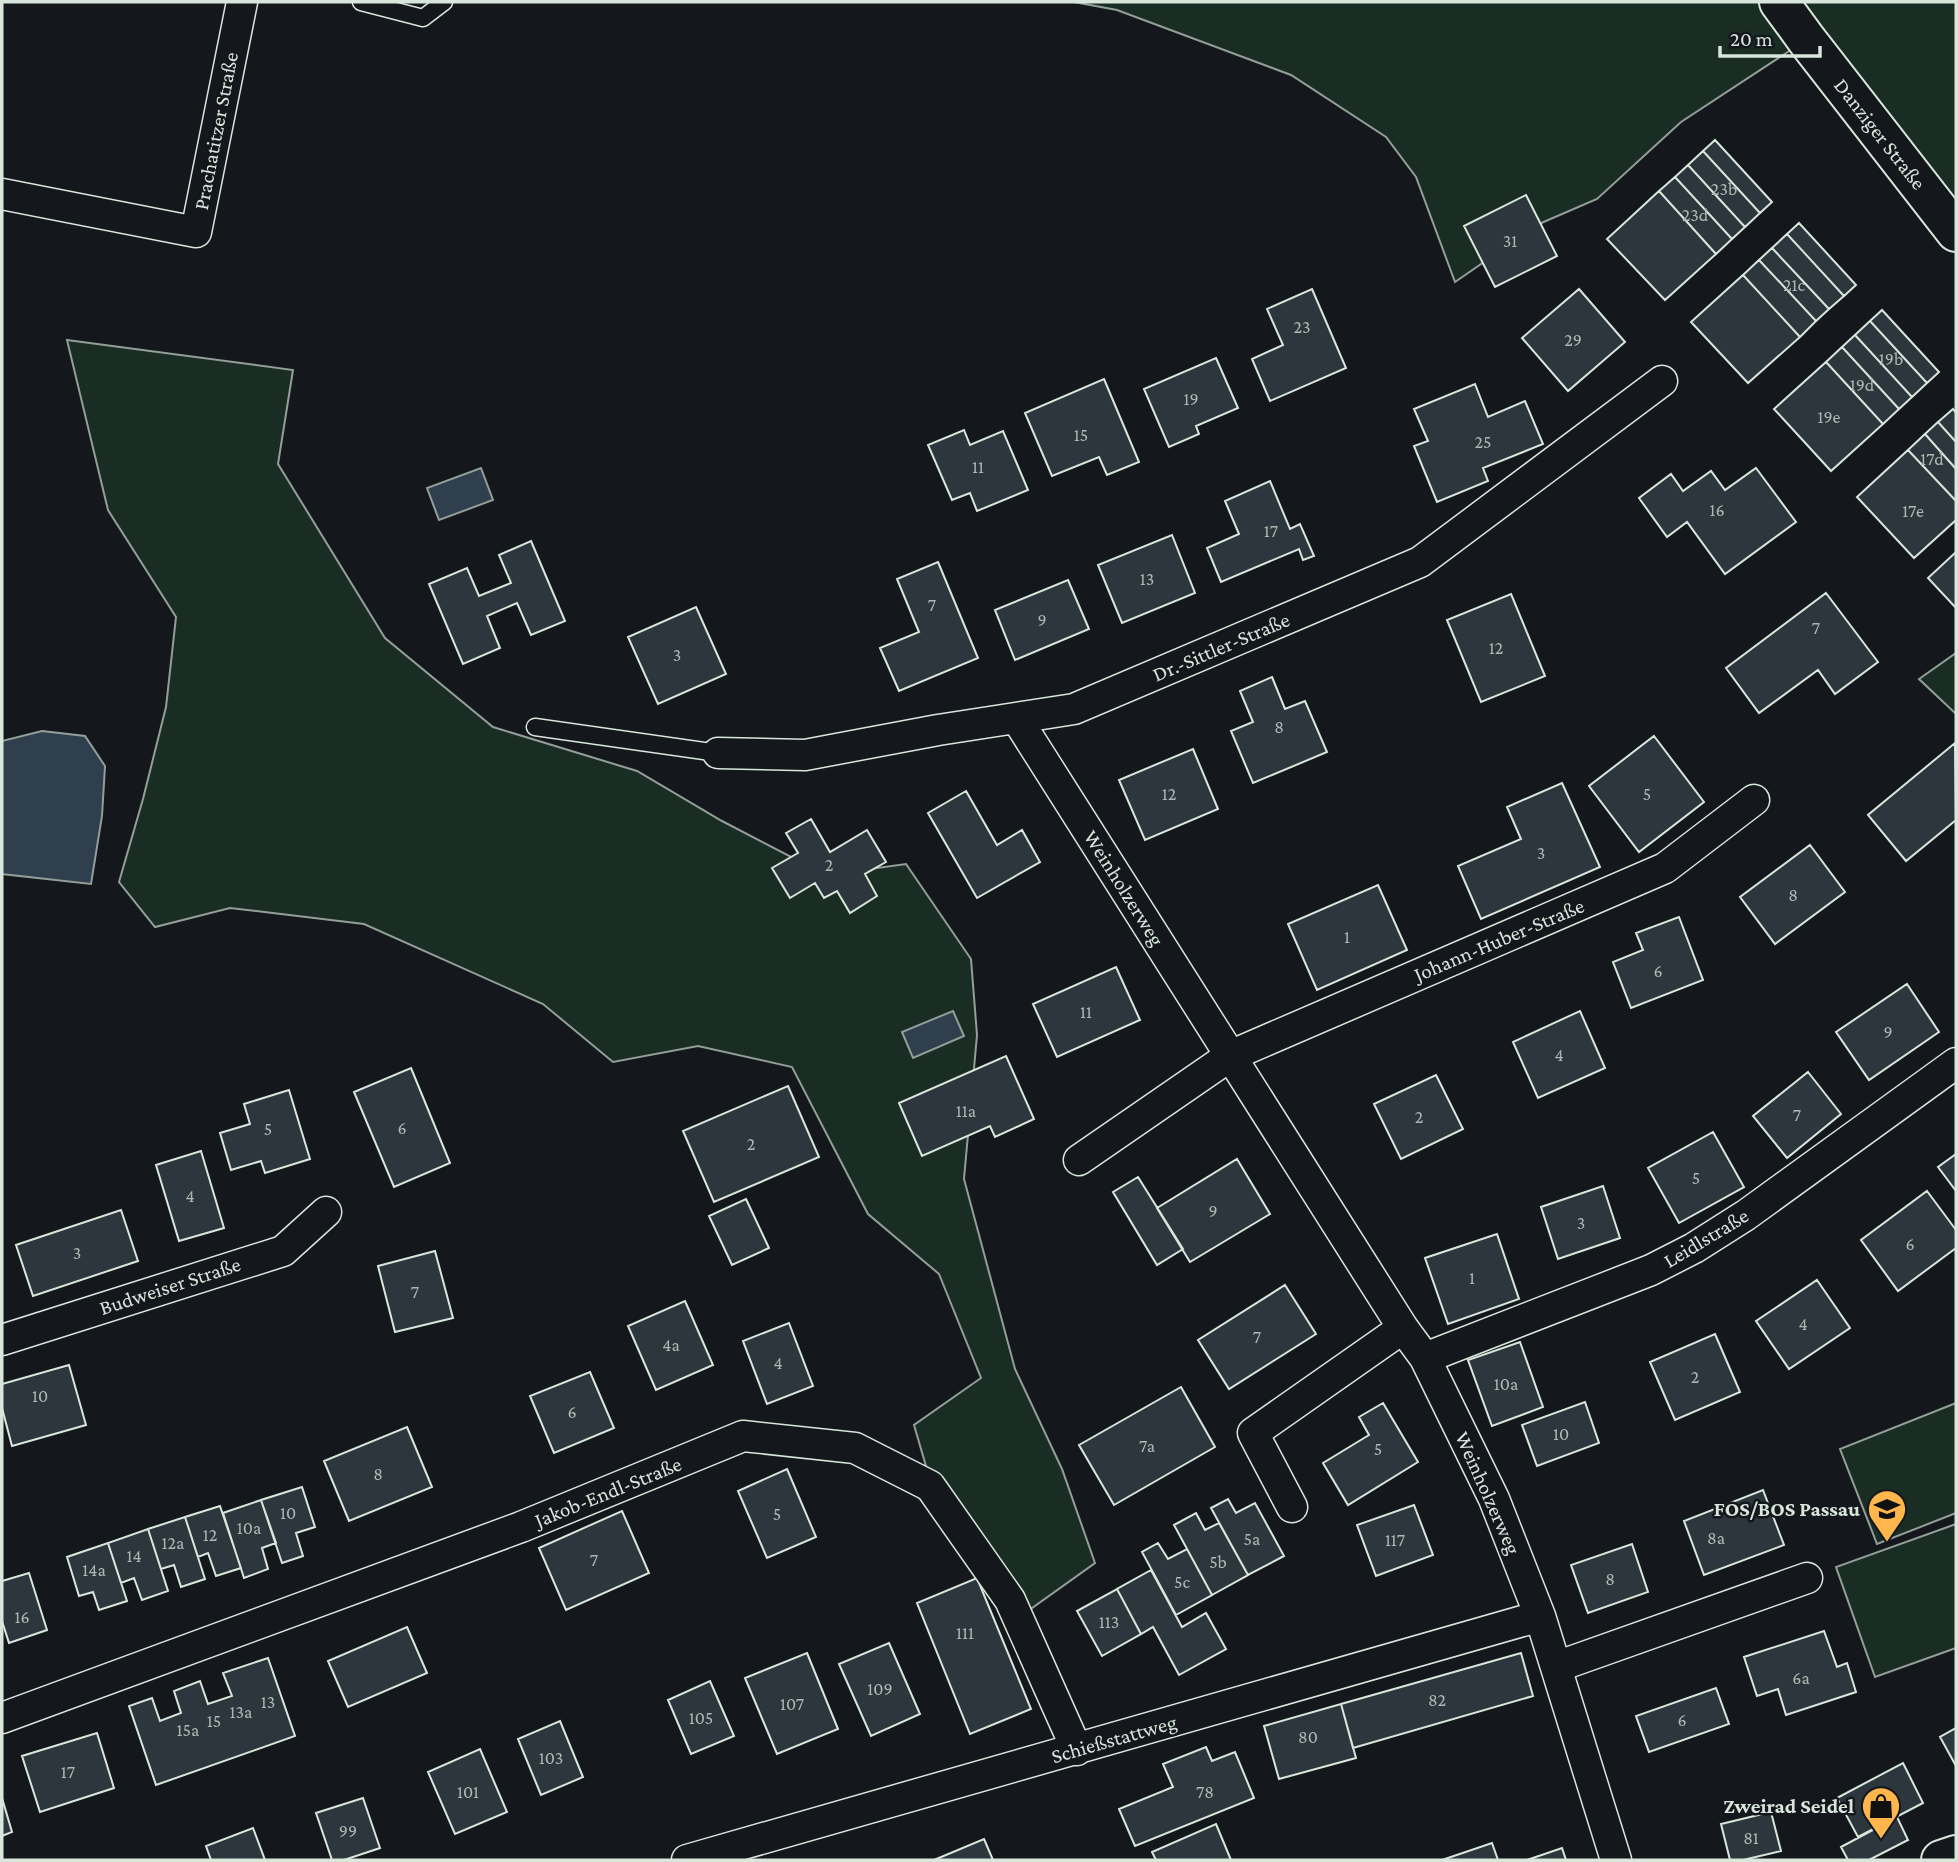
<svg xmlns="http://www.w3.org/2000/svg" width="1958" height="1862" font-family="'Crimson Pro',serif">
	<style>
		.green { fill: #1a2d24; stroke: #939e99; stroke-width: 2 }
		.water { fill: #2f3f4d; stroke: #939e99; stroke-width: 2 }
		.building { fill: #2c363c; stroke: #d8e6dc; stroke-width: 2 }
		.lines { fill: none; stroke-linecap: round; stroke-linejoin: round }
		.lane-casing { stroke: #d8e6dc; stroke-width: 19 }
		.street-casing { stroke: #d8e6dc; stroke-width: 33 }
		.secondary-casing { stroke: #d8e6dc; stroke-width: 42 }
		.lane { stroke: #14181c; stroke-width: 16 }
		.street { stroke: #14181c; stroke-width: 30 }
		.secondary { stroke: #14181c; stroke-width: 38 }
		.labels { text-anchor: middle; stroke-width: 5; stroke-linejoin: round; paint-order: stroke }
		.number-label { font-size: 18px; fill: #adbab4 }
		.street-label { font-size: 21px; fill: #d8e6dc; stroke: #14181c }
		.poi-label { font-size: 21px; font-weight: bold; fill: #d8e6dc; stroke: #14181c; text-anchor: end }
	</style>
	<rect width="100%" height="100%" fill="#14181c"/>
	<!-- green -->
	<path class="green" d="M1074 2H1956V197H1928L1806 40 1681 122 1597 199 1539 224 1455 282 1416 177 1386 137 1291 75 1117 10Z
		M67 340 293 370 278 464 385 638 493 727 637 771 722 821 826 875 906 864 971 959 977 1035 964 1179 1015 1369 1062 1469 1095 1563 1025 1613 928 1473 914 1425 981 1378 939 1274 868 1214 792 1067 698 1046 613 1062 543 1004 364 924 230 908 155 927 119 882 143 799 166 707 176 617 108 510Z
		M1956 653V714L1919 679Z
		M1956 1403V1513L1877 1544 1840 1449Z
		M1956 1524V1648L1875 1677 1836 1567Z"/>
	<!-- water -->
	<path class="water" d="M481 468 493 500 439 520 427 488Z
		M42 731 85 736 105 766 102 816 91 884 2 874V741Z
		M953 1011 964 1036 913 1058 902 1032Z"/>
	<!-- building -->
	<path class="building" d="M1715 140 1772 202 1760 213 1703 151Z
		M1703 151 1760 213 1745 227 1688 165Z
		M1688 165 1745 227 1732 239 1675 177Z
		M1675 177 1732 239 1716 254 1659 191Z
		M1659 191 1716 254 1665 300 1607 239Z
		M1526 195 1557 256 1495 287 1464 226Z
		M1799 223 1856 285 1844 296 1787 234Z
		M1787 234 1844 296 1829 309 1772 248Z
		M1772 248 1829 309 1816 321 1759 260Z
		M1759 260 1816 321 1800 337 1743 275Z
		M1743 275 1800 337 1748 383 1691 322Z
		M1312 289 1346 368 1270 401 1252 359 1283 345 1267 309Z
		M1579 289 1625 342 1568 391 1522 338Z
		M1882 310 1939 372 1927 383 1870 321Z
		M1870 321 1927 383 1912 397 1855 335Z
		M1855 335 1912 397 1899 409 1842 347Z
		M1842 347 1899 409 1883 424 1826 362Z
		M1216 358 1238 408 1196 426 1199 434 1169 447 1144 389Z
		M1826 362 1883 424 1831 471 1774 409Z
		M1104 379 1139 462 1107 475 1099 457 1052 476 1025 413Z
		M1475 384 1488 417 1525 401 1543 444 1483 468 1488 481 1437 502 1414 446 1428 441 1414 409Z
		M1953 409 1956 413V442L1938 422Z
		M1938 422 1956 442V469L1925 434Z
		M964 430 970 445 1003 431 1028 490 977 511 970 493 952 500 928 445Z
		M1925 434 1956 469V501L1908 450Z
		M1908 450 1956 501V520L1914 558 1857 497Z
		M1756 468 1796 522 1725 574 1687 522 1667 537 1639 498 1671 474 1683 491 1711 471 1725 490Z
		M1270 481 1290 529 1300 524 1314 556 1303 560 1299 549 1221 582 1207 548 1239 534 1225 501Z
		M1172 535 1195 593 1122 623 1098 565Z
		M531 541 565 621 531 635 517 603 487 616 500 648 463 664 429 584 467 568 479 596 511 583 499 555Z
		M1956 552V608L1928 578Z
		M938 562 978 658 899 691 880 648 919 632 897 579Z
		M1068 580 1089 629 1015 660 995 610Z
		M1826 593 1878 662 1835 694 1818 670 1759 713 1726 668Z
		M1511 594 1545 676 1481 702 1447 620Z
		M696 607 726 674 658 704 628 637Z
		M1272 677 1285 709 1305 701 1327 752 1253 783 1231 731 1253 722 1240 691Z
		M1654 736 1704 802 1639 852 1589 786Z
		M1955 743 1956 820 1906 861 1868 815Z
		M1193 749 1218 809 1145 840 1119 780Z
		M1562 783 1600 867 1481 919 1458 866 1521 839 1507 807Z
		M966 791 997 845 1022 830 1040 862 977 898 928 813Z
		M811 819 830 852 867 830 886 862 865 874 877 896 850 913 837 891 824 898 815 883 790 898 772 868 798 853 786 833Z
		M1810 845 1845 892 1775 944 1740 897Z
		M1378 885 1407 950 1317 990 1288 924Z
		M1679 917 1703 980 1631 1008 1613 962 1643 950 1636 933Z
		M1116 967 1140 1020 1057 1057 1033 1004Z
		M1907 984 1939 1032 1869 1080 1836 1032Z
		M1580 1011 1605 1068 1538 1098 1513 1042Z
		M1006 1056 1034 1119 995 1137 990 1126 922 1156 899 1103Z
		M411 1068 450 1163 394 1187 354 1092Z
		M1808 1072 1841 1114 1787 1158 1753 1116Z
		M1436 1075 1463 1129 1401 1159 1374 1104Z
		M788 1086 819 1157 714 1202 683 1131Z
		M289 1090 310 1159 265 1173 261 1161 231 1170 220 1133 250 1124 244 1104Z
		M1713 1132 1744 1187 1679 1223 1648 1168Z
		M201 1151 224 1228 179 1241 156 1165Z
		M1956 1154V1191L1938 1167Z
		M1237 1159 1270 1214 1190 1262 1157 1208Z
		M1138 1177 1183 1249 1157 1265 1113 1192Z
		M1603 1186 1620 1238 1558 1259 1541 1207Z
		M1927 1191 1956 1230V1248L1898 1291 1861 1240Z
		M746 1199 769 1248 732 1265 709 1216Z
		M121 1210 138 1261 33 1296 16 1245Z
		M1497 1234 1519 1299 1448 1324 1425 1258Z
		M435 1251 453 1318 395 1332 378 1266Z
		M1817 1280 1850 1328 1789 1369 1756 1321Z
		M1285 1285 1316 1334 1229 1389 1198 1340Z
		M685 1301 713 1365 656 1390 628 1326Z
		M789 1323 813 1386 767 1404 743 1341Z
		M1715 1334 1740 1392 1675 1420 1650 1362Z
		M1520 1342 1543 1407 1492 1426 1468 1360Z
		M69 1365 86 1425 12 1446 2 1408V1384Z
		M590 1372 614 1428 554 1453 530 1396Z
		M1181 1387 1215 1447 1114 1505 1079 1445Z
		M1585 1402 1599 1443 1537 1466 1522 1425Z
		M1383 1403 1418 1462 1348 1505 1323 1463 1369 1435 1359 1417Z
		M407 1427 432 1487 349 1521 324 1461Z
		M787 1469 816 1537 767 1558 738 1491Z
		M302 1487 315 1527 296 1533 303 1556 282 1563 261 1500Z
		M1763 1490 1784 1545 1704 1575 1684 1521Z
		M1228 1499 1236 1513 1255 1503 1284 1556 1248 1575 1211 1508Z
		M261 1500 276 1543 262 1548 268 1569 244 1578 223 1513Z
		M1414 1505 1433 1555 1376 1576 1357 1525Z
		M220 1506 241 1568 216 1576 208 1553 198 1557 185 1517Z
		M622 1511 649 1573 566 1610 539 1548Z
		M1196 1513 1205 1530 1219 1523 1248 1575 1212 1595 1174 1525Z
		M185 1517 205 1579 181 1587 174 1565 161 1569 148 1529Z
		M148 1529 168 1591 142 1600 134 1578 121 1583 108 1543Z
		M108 1543 127 1601 99 1610 93 1592 79 1596 67 1557Z
		M1158 1543 1168 1559 1187 1549 1212 1595 1176 1615 1142 1552Z
		M1632 1544 1648 1592 1588 1613 1571 1565Z
		M1151 1570 1182 1627 1206 1613 1226 1649 1179 1675 1153 1627 1141 1634 1117 1589Z
		M29 1573 47 1630 9 1643 2 1621V1581Z
		M977 1578 1031 1709 970 1734 917 1603Z
		M1117 1589 1141 1634 1102 1656 1077 1611Z
		M407 1627 427 1673 348 1707 328 1661Z
		M1824 1631 1837 1667 1847 1663 1856 1692 1786 1715 1778 1689 1757 1696 1744 1657Z
		M889 1643 920 1714 871 1736 839 1664Z
		M807 1653 838 1729 777 1754 745 1678Z
		M1521 1653 1533 1696 1353 1748 1341 1704Z
		M268 1658 295 1736 156 1785 129 1706 152 1698 160 1721 181 1713 174 1691 200 1681 208 1704 232 1696 223 1673Z
		M710 1681 734 1736 691 1754 668 1700Z
		M1716 1688 1729 1724 1649 1752 1636 1716Z
		M1341 1704 1356 1758 1279 1779 1264 1726Z
		M560 1721 583 1777 541 1795 518 1739Z
		M1956 1728V1766L1940 1737Z
		M97 1733 114 1788 40 1812 22 1756Z
		M1206 1747 1212 1761 1235 1752 1254 1798 1135 1846 1119 1809 1173 1787 1163 1764Z
		M480 1749 507 1812 455 1834 428 1772Z
		M1903 1763 1923 1803 1858 1837 1837 1798Z
		M2 1798 12 1832 2 1836Z
		M363 1798 380 1848 344 1860H332L316 1813Z
		M1771 1812 1781 1851 1743 1860H1730L1721 1824Z
		M1897 1817 1908 1840 1869 1860H1848L1841 1847Z
		M1216 1824 1231 1860H1156L1152 1852Z
		M253 1828 265 1860H211L206 1846Z
		M984 1839 993 1860H934Z
		M1492 1843 1498 1860H1442Z
		M1562 1848 1566 1860H1527Z"/>
	<g class="lines">
		<!-- lane casing -->
		<g class="lane-casing">
			<path id="lane" d="M361 2 423 18 444 2
				M535 727 718 753"/>
		</g>
		<!-- street casing -->
		<g class="street-casing">
			<path id="street" d="M2 194 196 232 242 2
				M1017 719 1403 1328 1425 1358 1494 1499 1540 1616 1616 1860
				M718 753 805 755 938 730 1074 709 1420 562 1662 381
				M1079 1160 1230 1056 1665 868 1754 800
				M2 1340 283 1251 326 1212
				M1425 1358 1651 1270 1694 1248 1746 1215 1956 1063
				M1292 1507 1253 1433 1403 1328
				M1556 1667 1807 1578
				M2 1718 521 1527 743 1436 855 1448 930 1486 1010 1600 1077 1750
				M687 1860 1540 1616"/>
		</g>
		<!-- secondary casing -->
		<g class="secondary-casing">
			<path id="secondary" d="M1779 2 1806 39 1956 232
				M1941 1860 1956 1855"/>
		</g>
		<!-- lane -->
		<use href="#lane" class="lane"/>
		<!-- street -->
		<use href="#street" class="street"/>
		<!-- secondary -->
		<use href="#secondary" class="secondary"/>
	</g>
	<!-- icons -->
	<defs>
		<g id="school-pin" transform="scale(2.0125)"><path d="M0 17L-7.5 6A9.5 9.5 0 1 1 7.5 6Z" fill="#ffb74d" stroke="#14181c"/><path d="M0-5L7-2L0 1L-7-2ZM-4 1L0 2.5L4 1V4Q0 6-4 4Z" fill="#111"/></g>
		<g id="shop-pin" transform="scale(2.0125)"><path d="M0 17L-7.5 6A9.5 9.5 0 1 1 7.5 6Z" fill="#ffb74d" stroke="#14181c"/><path d="M-5-2.5h2.3a2.7 3.5 0 0 1 5.4 0H5L5.5 6h-11ZM-1.5-2.5h3a1.5 2.3 0 0 0-3 0Z" fill="#111"/></g>
	</defs>
	<g fill-rule="evenodd">
		<use href="#school-pin" x="1887" y="1509"/>
		<use href="#shop-pin" x="1881" y="1806"/>
	</g>
	<g class="labels">
		<!-- number labels -->
		<g class="number-label">
			<text x="1724" y="195">23b</text>
			<text x="1695" y="221">23d</text>
			<text x="1510" y="247">31</text>
			<text x="1794" y="291">21c</text>
			<text x="1302" y="333">23</text>
			<text x="1573" y="346">29</text>
			<text x="1891" y="365">19b</text>
			<text x="1862" y="391">19d</text>
			<text x="1191" y="405">19</text>
			<text x="1829" y="423">19e</text>
			<text x="1081" y="441">15</text>
			<text x="1483" y="448">25</text>
			<text x="1932" y="465">17d</text>
			<text x="978" y="473">11</text>
			<text x="1717" y="516">16</text>
			<text x="1913" y="517">17e</text>
			<text x="1271" y="537">17</text>
			<text x="1147" y="585">13</text>
			<text x="932" y="611">7</text>
			<text x="1042" y="626">9</text>
			<text x="1816" y="634">7</text>
			<text x="1496" y="654">12</text>
			<text x="677" y="661">3</text>
			<text x="1279" y="733">8</text>
			<text x="1169" y="800">12</text>
			<text x="1647" y="800">5</text>
			<text x="1541" y="859">3</text>
			<text x="829" y="871">2</text>
			<text x="1793" y="901">8</text>
			<text x="1347" y="943">1</text>
			<text x="1658" y="977">6</text>
			<text x="1086" y="1018">11</text>
			<text x="1888" y="1038">9</text>
			<text x="1559" y="1061">4</text>
			<text x="966" y="1117">11a</text>
			<text x="1797" y="1121">7</text>
			<text x="1419" y="1123">2</text>
			<text x="402" y="1134">6</text>
			<text x="268" y="1135">5</text>
			<text x="751" y="1150">2</text>
			<text x="1696" y="1184">5</text>
			<text x="190" y="1202">4</text>
			<text x="1213" y="1217">9</text>
			<text x="1581" y="1229">3</text>
			<text x="1910" y="1250">6</text>
			<text x="77" y="1259">3</text>
			<text x="1472" y="1284">1</text>
			<text x="415" y="1298">7</text>
			<text x="1803" y="1330">4</text>
			<text x="1257" y="1343">7</text>
			<text x="671" y="1351">4a</text>
			<text x="778" y="1369">4</text>
			<text x="1695" y="1383">2</text>
			<text x="1506" y="1390">10a</text>
			<text x="40" y="1402">10</text>
			<text x="572" y="1418">6</text>
			<text x="1561" y="1440">10</text>
			<text x="1147" y="1452">7a</text>
			<text x="1378" y="1455">5</text>
			<text x="378" y="1480">8</text>
			<text x="288" y="1519">10</text>
			<text x="777" y="1520">5</text>
			<text x="249" y="1534">10a</text>
			<text x="210" y="1541">12</text>
			<text x="1716" y="1544">8a</text>
			<text x="1252" y="1545">5a</text>
			<text x="1395" y="1546">117</text>
			<text x="173" y="1549">12a</text>
			<text x="134" y="1562">14</text>
			<text x="594" y="1566">7</text>
			<text x="1218" y="1568">5b</text>
			<text x="94" y="1576">14a</text>
			<text x="1610" y="1585">8</text>
			<text x="1182" y="1588">5c</text>
			<text x="22" y="1623">16</text>
			<text x="1109" y="1628">113</text>
			<text x="965" y="1639">111</text>
			<text x="1801" y="1684">6a</text>
			<text x="880" y="1695">109</text>
			<text x="1437" y="1706">82</text>
			<text x="268" y="1708">13</text>
			<text x="792" y="1710">107</text>
			<text x="241" y="1718">13a</text>
			<text x="701" y="1724">105</text>
			<text x="1682" y="1726">6</text>
			<text x="214" y="1727">15</text>
			<text x="188" y="1736">15a</text>
			<text x="1308" y="1743">80</text>
			<text x="551" y="1764">103</text>
			<text x="68" y="1778">17</text>
			<text x="468" y="1798">101</text>
			<text x="1205" y="1798">78</text>
			<text x="348" y="1837">99</text>
			<text x="1751" y="1844">81</text>
		</g>
		<!-- street labels -->
		<g class="street-label">
			<text transform="translate(216 131) rotate(-79)" y="7">Prachatitzer Straße</text>
			<text transform="translate(1880 134) rotate(52)" y="7">Danziger Straße</text>
			<text transform="translate(1221 647) rotate(-23)" y="7">Dr.-Sittler-Straße</text>
			<text transform="translate(1124 888) rotate(58)" y="7">Weinholzerweg</text>
			<text transform="translate(1499 940) rotate(-23)" y="7">Johann-Huber-Straße</text>
			<text transform="translate(1706 1238) rotate(-31)" y="7">Leidlstraße</text>
			<text transform="translate(170 1286) rotate(-18)" y="7">Budweiser Straße</text>
			<text transform="translate(608 1492) rotate(-22)" y="7">Jakob-Endl-Straße</text>
			<text transform="translate(1488 1493) rotate(66)" y="7">Weinholzerweg</text>
			<text transform="translate(1114 1739) rotate(-16)" y="7">Schießstattweg</text>
		</g>
		<!-- poi labels -->
		<g class="poi-label">
			<text x="1860" y="1516">FOS/BOS Passau</text>
			<text x="1854" y="1813">Zweirad Seidel</text>
		</g>
	</g>
	<!-- border -->
	<rect width="1958" height="1862" fill="none" stroke="#d8e6dc" stroke-width="7"/>
	<!-- scale -->
	<path d="M1720 46v10h100v-10" fill="none" stroke="#d8e6dc" stroke-width="3.5"/>
	<text x="1730" y="46" font-size="21" fill="#d8e6dc" stroke="#14181c" stroke-width="5" paint-order="stroke">20 m</text>
</svg>
